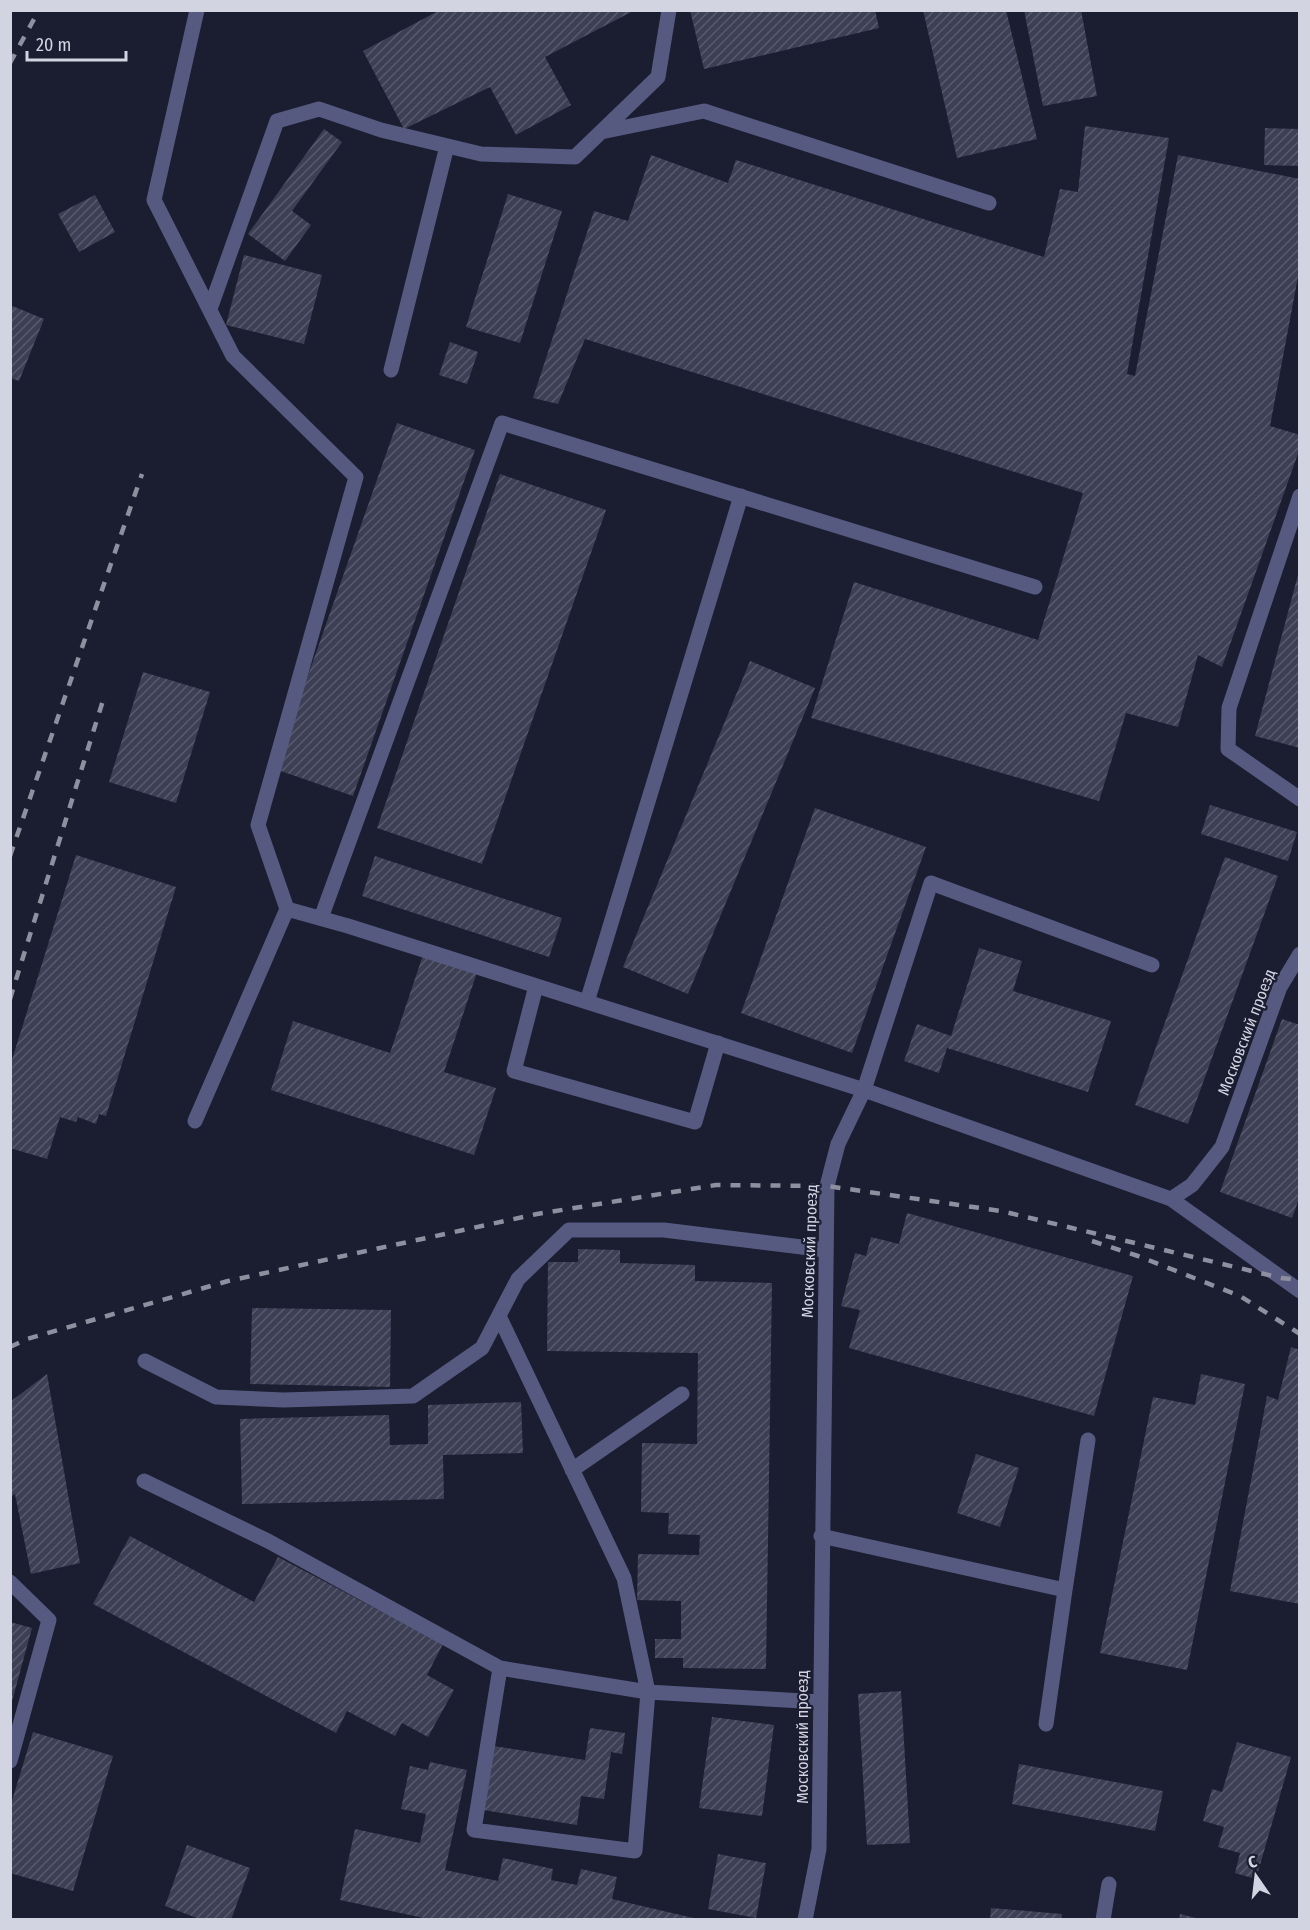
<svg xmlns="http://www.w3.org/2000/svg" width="1310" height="1930" font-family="'Fira Sans Condensed',sans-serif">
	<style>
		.building { fill: url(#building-hatch) }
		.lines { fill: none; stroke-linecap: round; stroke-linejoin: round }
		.minor { stroke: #565a80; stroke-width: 15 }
		.rail { stroke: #8e909f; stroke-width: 4.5; stroke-dasharray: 10 10; stroke-linecap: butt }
		.labels { text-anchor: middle; stroke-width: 4.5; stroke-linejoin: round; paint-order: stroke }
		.street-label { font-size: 16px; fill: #d2d4e2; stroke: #1b1d30 }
	</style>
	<defs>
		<pattern id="building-hatch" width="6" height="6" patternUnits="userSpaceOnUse" patternTransform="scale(1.5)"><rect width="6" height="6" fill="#3d3f55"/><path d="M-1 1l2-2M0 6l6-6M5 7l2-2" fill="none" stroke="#585a6d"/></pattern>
	</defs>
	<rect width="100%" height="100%" fill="#1b1d30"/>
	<!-- building -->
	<path class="building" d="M440 10H635L545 57 571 105 516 135 490 87 404 129 363 51Z
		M690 10H875L879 28 704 69Z
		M923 10H1006L1037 139 957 158Z
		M1024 10H1081L1097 96 1043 106Z
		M1085 126 1169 138 1127 374 1135 376 1178 155 1300 179V266L1270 426 1300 435V448L1222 667 1198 655 1178 727 1126 713 1099 801 811 718 854 582 1038 640 1083 493 585 339 558 404 533 398 594 211 628 221 651 155 728 183 736 160 1044 257 1060 189 1078 192Z
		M1265 128 1300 129V166L1264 165Z
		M324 129 342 142 292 211 311 225 285 261 248 234Z
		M508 194 562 211 520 343 466 327Z
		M95 195 115 232 79 252 58 214Z
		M244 255 322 275 304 344 226 325Z
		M10 305 44 319 19 381 10 378Z
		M450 342 478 352 467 384 439 375Z
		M397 423 475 450 353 796 275 769Z
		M500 474 606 510 482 864 377 828Z
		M1299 571H1300V748L1255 736Z
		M750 661 815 688 688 994 623 967Z
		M143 672 210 692 176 803 109 782Z
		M1210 805 1297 832 1288 861 1201 834Z
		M815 808 926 847 852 1053 741 1013Z
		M76 855 176 887 106 1116 99 1114 96 1124 78 1117 76 1122 60 1117 47 1159 10 1148V1066Z
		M375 856 562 918 549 957 362 896Z
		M1225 857 1278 876 1188 1124 1135 1105Z
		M979 948 1022 961 1013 991 1111 1021 1088 1092 947 1048 939 1073 904 1061 917 1024 951 1036Z
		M424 952 478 969 444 1072 496 1088 474 1155 271 1090 293 1021 390 1053Z
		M1282 1019 1300 1025V1196L1292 1218 1220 1192Z
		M907 1213 1133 1276 1094 1416 849 1348 860 1310 841 1306 855 1253 866 1256 871 1237 899 1244Z
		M578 1249 620 1250V1263L695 1265V1281L772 1283 766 1669 683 1668V1658H655V1639H681V1601L637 1600 638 1554 699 1555 700 1535 668 1534 669 1513 641 1512 642 1443 697 1444 698 1353 547 1351 548 1262H578Z
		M252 1308 391 1310 390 1387 250 1384Z
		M1291 1347 1300 1350V1604L1230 1591 1267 1396 1278 1400Z
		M47 1374 80 1563 31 1574 15 1494 10 1497V1402Z
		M1201 1374 1245 1384 1187 1670 1100 1653 1153 1397 1195 1405Z
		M521 1402 523 1453 443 1455 444 1499 242 1504 240 1419 389 1415 390 1445 428 1444V1405Z
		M976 1454 1019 1468 1000 1527 957 1513Z
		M130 1536 254 1602 278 1557 443 1644 427 1675 454 1690 428 1737 402 1723 395 1736 347 1711 336 1733 93 1604Z
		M10 1622 32 1628 11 1705H10Z
		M901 1691 910 1843 867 1845 858 1694Z
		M712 1717 774 1725 762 1816 699 1808Z
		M590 1728 625 1733 622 1754 611 1752 604 1799 581 1796 577 1825 483 1810 493 1746 585 1760Z
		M33 1732 113 1756 73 1891 10 1873V1807Z
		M1237 1742 1291 1757 1256 1879 1235 1873 1240 1853 1218 1847 1224 1827 1203 1821 1212 1789 1222 1792Z
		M430 1762 467 1770 445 1870 498 1881 503 1858 553 1869 551 1880 577 1885 581 1869 617 1877 612 1899 702 1920H433L340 1900 355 1829 420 1843 426 1814 401 1809 410 1766 428 1770Z
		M1019 1764 1163 1791 1155 1831 1012 1804Z
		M187 1845 250 1868 231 1920H202L165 1906Z
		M718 1854 766 1863 756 1918 708 1909Z
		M991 1908 1062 1914 1061 1920H990Z
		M1180 1914 1200 1919V1920H1179Z"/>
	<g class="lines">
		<!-- minor -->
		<path class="minor" d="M197 10 154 200 233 356 356 477 258 825 287 909
			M601 132 704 111 989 203
			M210 309 277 121 319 109 381 130 481 154 575 157 658 77 669 10
			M391 370 447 146
			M1300 496 1229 708 1228 749 1300 799
			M321 918 502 423 1035 587
			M536 986 514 1071 695 1122 718 1043
			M587 1002 741 496
			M195 1121 287 909 348 926 864 1090 931 883 1152 965
			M1171 1199 1300 1291
			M499 1316 624 1578 648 1692 635 1851 474 1830 500 1668
			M145 1361 216 1397 284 1400 413 1396 482 1348 518 1279 569 1230H664L826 1250
			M572 1470 682 1394
			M144 1481 268 1541 500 1668 648 1692 820 1702
			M821 1536 1065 1590 1088 1440
			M10 1582 49 1620 10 1761
			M1046 1724 1065 1590
			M805 1920 819 1849 827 1186 838 1144 864 1090 1171 1199 1192 1185 1222 1147 1280 987 1300 954
			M1103 1920 1109 1884"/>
		<!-- rail -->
		<path class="rail" d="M10 63 39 10
			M10 856 142 474
			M10 999 105 694
			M1092 1241 1138 1256 1240 1296 1300 1334
			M10 1347 27 1339 228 1281 537 1214 716 1185 827 1186 1001 1211 1281 1278 1300 1280"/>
	</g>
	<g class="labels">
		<!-- street labels -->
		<g class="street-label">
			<text transform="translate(1246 1032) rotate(-69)" y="6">Московский проезд</text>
			<text transform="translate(809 1251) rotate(-88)" y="6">Московский проезд</text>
			<text transform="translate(802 1737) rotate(-90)" y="6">Московский проезд</text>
		</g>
	</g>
	<!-- border -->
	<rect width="1310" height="1930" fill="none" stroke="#d2d4e2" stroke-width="24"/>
	<!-- north arrow -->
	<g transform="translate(1256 1876) rotate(346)" stroke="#1b1d30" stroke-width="4.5" paint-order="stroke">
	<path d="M0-4.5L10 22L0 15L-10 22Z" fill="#d2d4e2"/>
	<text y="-9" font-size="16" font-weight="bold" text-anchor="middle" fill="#d2d4e2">С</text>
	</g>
	<!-- scale -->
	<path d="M27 51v9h99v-9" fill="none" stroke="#d2d4e2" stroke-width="3"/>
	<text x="36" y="51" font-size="18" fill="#d2d4e2" stroke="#1b1d30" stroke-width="4.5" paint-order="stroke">20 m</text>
</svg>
